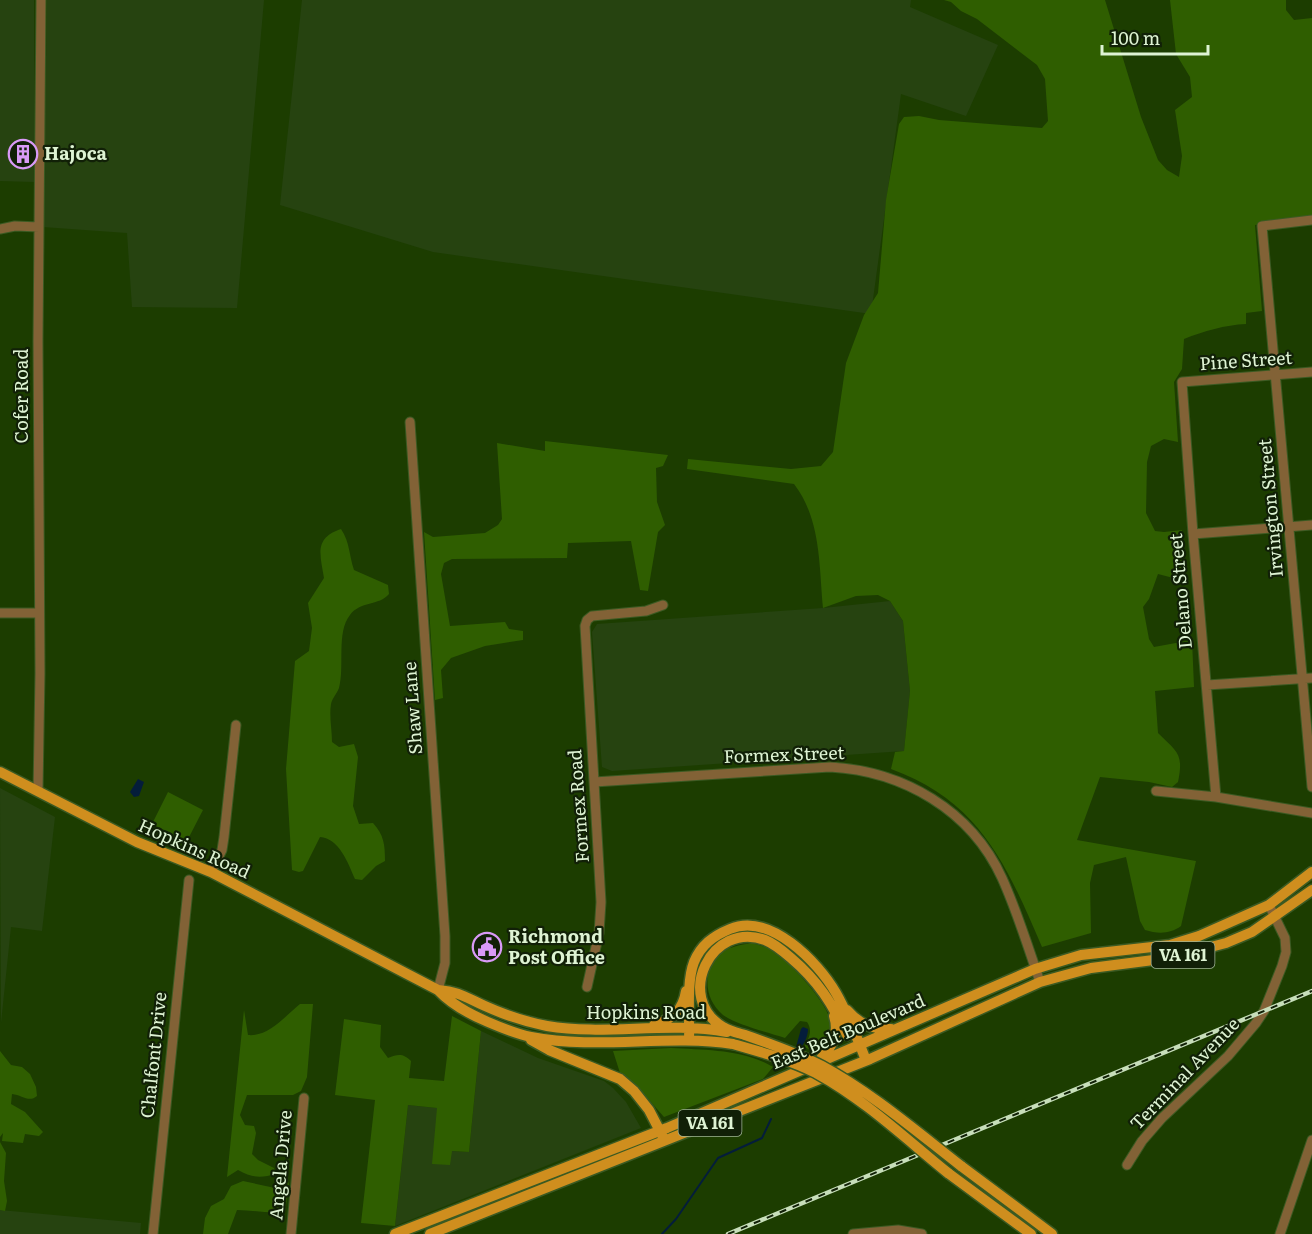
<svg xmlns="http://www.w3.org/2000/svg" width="1312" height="1234" font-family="Literata,serif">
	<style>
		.built { fill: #264310 }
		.green { fill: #2f5e00 }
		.water { fill: #041d3b }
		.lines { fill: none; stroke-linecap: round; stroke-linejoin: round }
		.stream { stroke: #041d3b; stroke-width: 2 }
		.minor-casing { stroke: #3b5a22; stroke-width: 11 }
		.major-casing { stroke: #3b5a22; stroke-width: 13 }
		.minor { stroke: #826236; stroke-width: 9 }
		.major { stroke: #cf8e1e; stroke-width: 10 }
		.rail-casing { stroke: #c7deba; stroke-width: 4.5 }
		.rail { stroke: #112007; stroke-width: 2; stroke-dasharray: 7; stroke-linecap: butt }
		.major-bridge-casing { stroke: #3b5a22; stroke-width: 13; stroke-linecap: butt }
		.major-bridge { stroke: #cf8e1e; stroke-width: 10 }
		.labels { text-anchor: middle; stroke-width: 4.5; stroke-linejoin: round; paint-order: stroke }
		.shield { fill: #112007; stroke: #a0b496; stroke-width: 1.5 }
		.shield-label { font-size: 16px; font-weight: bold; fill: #def3d3 }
		.poi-label { font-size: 18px; font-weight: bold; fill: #def3d3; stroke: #112007; text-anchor: start }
		.street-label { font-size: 18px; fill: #def3d3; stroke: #112007 }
	</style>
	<rect width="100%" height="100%" fill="#1c3d00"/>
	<!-- built -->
	<path class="built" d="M0 0H34L35 182 0 181Z
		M47 0H264L237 308 132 307 127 233 43 227Z
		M302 0H911L910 7 998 45 966 116 901 94 871 314 433 252 280 205Z
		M890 601 903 621 910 691 904 751 612 771 602 767 592 632 597 624 823 608Z
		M0 788 55 817 42 931 11 927 1 1023Z
		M481 1031 538 1058 604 1081 613 1088 626 1102 641 1128 395 1226 408 1105 437 1108 452 1151 469 1152Z
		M0 1210 141 1223 140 1234H0Z"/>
	<!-- green -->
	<path class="green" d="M944 0H1105L1141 117 1158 160 1167 170 1179 177 1182 156 1175 110 1192 97 1190 77 1176 54 1170 0H1286V10L1294 20 1312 18V216L1255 225 1262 311 1246 313V324C1225 325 1204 331 1184 339L1182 369 1174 382 1178 442 1164 439 1151 446 1147 462 1146 513 1155 531 1164 532 1182 530 1186 579 1181 580 1158 574 1149 599 1143 607 1149 639 1154 647 1192 640 1194 687 1155 691 1158 733C1177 752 1184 753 1178 782L1172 787 1149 782 1100 777 1077 840 1196 861 1181 926C1170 934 1158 934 1145 930L1140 921 1126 857 1094 865 1090 883 1091 933 1042 947C1007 866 981 802 891 769L895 752 904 751 910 691 903 621 890 601 878 595 856 596 823 608C819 565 821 519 794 484L687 469 688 459 791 469 821 466 833 452 846 363 864 315 878 293 886 200 899 124 904 117 919 116 939 120 1042 128 1048 121 1045 79 1037 65 977 19 961 11 951 2Z
		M545 441 668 455 663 466 656 468 657 502 665 525 658 532 648 591 640 590 631 541 568 543 567 558 452 559 444 563 441 574 450 626 505 622 509 629 523 631V640L485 646 451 658 441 670 443 698 435 700 424 532 433 537 485 533 498 525 502 519 497 443 545 451Z
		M341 529C350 542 349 556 354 570L388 585 389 594C379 606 360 601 350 615 336 632 345 667 339 688 337 693 332 699 331 704 329 716 332 730 332 742L339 747 354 744 358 757 353 806 359 824 373 823C384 835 385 845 385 861L376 866 362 880 355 879C348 863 339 838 320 837L303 871 299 872 292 870 286 769 295 661 309 651 312 628 308 603 324 578C320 554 314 538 341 529Z
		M168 792 203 810 187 841 152 824Z
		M752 943C758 945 765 946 770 949 786 957 827 1002 830 1020 832 1031 823 1046 813 1051L804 1047C809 1038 813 1031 807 1022L800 1021 785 1038C767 1032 737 1025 723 1015 705 1000 702 974 717 956 725 947 741 945 752 943Z
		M300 1004H313L307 1077 301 1091 293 1095H247L240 1115 245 1125 254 1126 256 1133 252 1154 258 1160 274 1168 276 1174C261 1178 252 1178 238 1170L227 1177 244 1010 248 1035C269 1037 285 1016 300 1004Z
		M452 1016 481 1031 469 1152 452 1151 450 1165 432 1164 437 1108 408 1105 395 1226 361 1223 375 1100 335 1095 344 1019 381 1025 380 1047 388 1058C398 1054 403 1053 411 1061L409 1078 444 1081Z
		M671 1048C704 1050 743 1049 773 1067L763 1079 664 1117 634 1083 620 1073 613 1051Z
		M0 1051 11 1065 22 1067 30 1074 36 1087 37 1096C29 1103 22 1095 12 1094L11 1104 25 1112 43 1132 39 1136 25 1134 23 1143 2 1141 3 1133 0 1137Z
		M0 1142 6 1153 4 1181 7 1201 5 1211 0 1210Z
		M287 1179 289 1184 285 1212C269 1214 253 1210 237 1210L228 1234H203L205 1218 211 1206 224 1199 231 1186 243 1181 275 1188Z"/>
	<!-- water -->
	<path class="water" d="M138 779 144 782 139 796 134 797 130 792Z
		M803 1027 808 1029C808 1036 804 1045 799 1050L796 1047 801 1029Z"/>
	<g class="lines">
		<!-- stream -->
		<path class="stream" d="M662 1234 676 1219 718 1158 762 1138 771 1119"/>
		<!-- minor casing -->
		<g class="minor-casing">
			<path id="minor" d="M1312 220 1262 226 1312 787
				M0 229 15 226 39 227
				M410 422 445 936V963L438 990
				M1193 534 1312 525
				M0 613H39
				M1207 685 1312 678
				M594 782 830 767C903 771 971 810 1002 878 1017 911 1028 947 1040 982
				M38 791 40 673 38 341 41 0
				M1156 791 1216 797 1312 813
				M1216 797 1193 534 1182 382 1312 372
				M211 872 222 850 224 837 236 725
				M587 987 599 933 601 902 585 626 587 620 592 616 646 611 663 605
				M1127 1165 1142 1141 1162 1118 1228 1056 1256 1023 1264 1011 1282 966 1286 952 1285 938 1269 905
				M153 1234 189 880
				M291 1234 304 1098
				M853 1234 898 1230 922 1234
				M1280 1234 1312 1140"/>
		</g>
		<!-- major casing -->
		<g class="major-casing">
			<path id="major" d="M0 772 137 842 211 872 438 990C452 1005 469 1014 488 1022 502 1028 516 1034 531 1037 598 1050 666 1034 733 1044
				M438 990C460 992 465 997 485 1006 505 1015 526 1022 547 1026 606 1036 667 1021 727 1032
				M847 1010C860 1025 872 1029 891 1029
				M654 1025C673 1019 683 1010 686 991
				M745 1035C738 1033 729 1031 723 1027 674 998 711 920 765 940 775 944 783 951 791 958 818 981 832 1003 847 1035
				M531 1040 549 1050 620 1079 634 1091 649 1110 663 1137
				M689 1040C690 1017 686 983 694 962 701 945 713 936 730 929 770 912 818 962 836 993 848 1014 857 1038 866 1060
				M819 1061C831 1048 840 1035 834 1016
				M961 1166 1052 1234
				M948 1173 1031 1234
				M395 1234 667 1128 1035 969 1081 955 1170 945 1199 936 1269 905 1312 872
				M430 1234 870 1059 1040 982 1091 968 1169 958 1226 943 1252 932 1312 890"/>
		</g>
		<!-- minor -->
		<use href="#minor" class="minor"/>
		<!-- major -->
		<use href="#major" class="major"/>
		<!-- rail casing -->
		<g class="rail-casing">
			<path id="rail" d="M728 1234 1312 991"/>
		</g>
		<!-- rail -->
		<use href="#rail" class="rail"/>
		<!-- major-bridge casing -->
		<g class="major-bridge-casing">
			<path id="major-bridge" d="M745 1035C771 1044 797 1053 822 1066 872 1093 916 1131 961 1166
				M733 1044C761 1052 790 1060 816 1073 864 1099 906 1139 948 1173"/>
		</g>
		<!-- major-bridge -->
		<use href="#major-bridge" class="major-bridge"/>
	</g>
	<!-- icons -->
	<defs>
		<g id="building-ring" transform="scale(1.5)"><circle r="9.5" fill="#112007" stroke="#d99af7" stroke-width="1.5"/><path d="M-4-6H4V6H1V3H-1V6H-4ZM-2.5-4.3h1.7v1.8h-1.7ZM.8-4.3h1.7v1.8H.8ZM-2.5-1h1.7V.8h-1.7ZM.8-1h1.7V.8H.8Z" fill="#d99af7"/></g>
		<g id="civic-ring" transform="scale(1.5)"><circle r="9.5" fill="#112007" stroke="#d99af7" stroke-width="1.5"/><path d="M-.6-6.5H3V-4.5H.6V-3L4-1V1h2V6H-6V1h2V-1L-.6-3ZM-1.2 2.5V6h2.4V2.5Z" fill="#d99af7"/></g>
	</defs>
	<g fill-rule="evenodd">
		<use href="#building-ring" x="23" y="154"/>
		<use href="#civic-ring" x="487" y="947"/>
	</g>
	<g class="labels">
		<!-- shield labels -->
		<g class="shield">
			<rect x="1151.5" y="942" width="63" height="26" rx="4.5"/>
			<rect x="678.5" y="1110" width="63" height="26" rx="4.5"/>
		</g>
		<g class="shield-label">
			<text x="1183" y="961">VA 161</text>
			<text x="710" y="1129">VA 161</text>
		</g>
		<!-- poi labels -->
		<g class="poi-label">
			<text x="44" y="160">Hajoca</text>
			<text x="508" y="943">Richmond<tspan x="508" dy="21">Post Office</tspan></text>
		</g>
		<!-- street labels -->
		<g class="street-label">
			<text transform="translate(1246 361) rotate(-4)" y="6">Pine Street</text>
			<text transform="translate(22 396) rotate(-90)" y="6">Cofer Road</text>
			<text transform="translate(1271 508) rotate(-95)" y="6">Irvington Street</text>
			<text transform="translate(1181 591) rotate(-95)" y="6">Delano Street</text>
			<text transform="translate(413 708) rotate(-94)" y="6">Shaw Lane</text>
			<text transform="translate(784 755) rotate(-2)" y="6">Formex Street</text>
			<text transform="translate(579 806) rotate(-94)" y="6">Formex Road</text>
			<text transform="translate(194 849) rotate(24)" y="6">Hopkins Road</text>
			<text x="646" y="1019">Hopkins Road</text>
			<text transform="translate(848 1032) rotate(-23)" y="6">East Belt Boulevard</text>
			<text transform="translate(154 1055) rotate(-84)" y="6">Chalfont Drive</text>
			<text transform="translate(1185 1074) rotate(-46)" y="6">Terminal Avenue</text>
			<text transform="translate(281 1165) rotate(-85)" y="6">Angela Drive</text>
		</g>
	</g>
	<!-- scale -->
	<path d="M1102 45v9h106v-9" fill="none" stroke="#def3d3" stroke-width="3"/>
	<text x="1111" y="45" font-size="18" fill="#def3d3" stroke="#112007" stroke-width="4.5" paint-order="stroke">100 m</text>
</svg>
